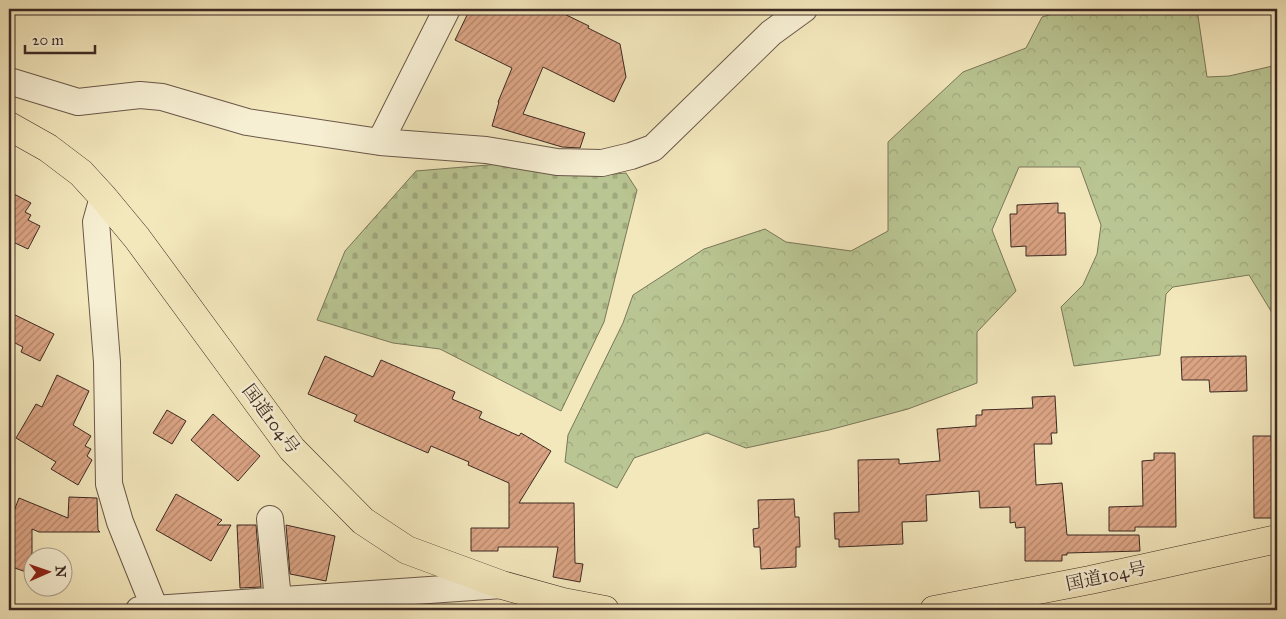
<svg xmlns="http://www.w3.org/2000/svg" width="1286" height="619" font-family="'IM FELL Great Primer','Noto Serif JP',serif">
	<style>
		.forest { fill: url(#forest-crowns); stroke: #7a775a }
		.cemetery { fill: url(#cemetery-stones); stroke: #7a775a }
		.building { fill: url(#building-hatch); stroke: #3c2923 }
		.lines { fill: none; stroke-linecap: round; stroke-linejoin: round }
		.minor-casing { stroke: #6a5849; stroke-width: 28 }
		.highway-casing { stroke: #3c2923; stroke-width: 29 }
		.minor { stroke: #f7efd3; stroke-width: 26 }
		.highway { stroke: #f3e7bc; stroke-width: 28 }
		.labels { text-anchor: middle; stroke-width: 5; stroke-linejoin: round; paint-order: stroke }
		.street-label { font-size: 18px; fill: #3c2923; stroke: #f7efd3 }
	</style>
	<defs>
		<pattern id="forest-crowns" width="20" height="18" patternUnits="userSpaceOnUse" patternTransform="scale(1.25)"><rect width="20" height="18" fill="#b9c592"/><path d="M2 6a3 3 0 1 1 6 0M12 15a3 3 0 1 1 6 0" fill="none" stroke="#a0a97e"/></pattern>
		<pattern id="cemetery-stones" width="16" height="16" patternUnits="userSpaceOnUse" patternTransform="scale(1.25)"><rect width="16" height="16" fill="#b9c592"/><path d="M2 7V4a2 2 0 0 1 4 0v3zM10 15v-3a2 2 0 0 1 4 0v3z" fill="#a0a97e"/></pattern>
		<pattern id="building-hatch" width="6" height="6" patternUnits="userSpaceOnUse" patternTransform="scale(1.25)"><rect width="6" height="6" fill="#dba484"/><path d="M-1 1l2-2M0 6l6-6M5 7l2-2" fill="none" stroke="#b3866c"/></pattern>
	</defs>
	<rect width="100%" height="100%" fill="#f3e7bc"/>
	<filter id="stains"><feTurbulence type="fractalNoise" baseFrequency=".004" numOctaves="4"/><feColorMatrix values="0 0 0 0 .2 0 0 0 0 .09 0 0 0 0 .02 0 0 0 .5 -.17"/></filter>
	<radialGradient id="worn" r=".72"><stop offset=".6" stop-color="#630" stop-opacity="0"/><stop offset="1" stop-color="#630" stop-opacity=".3"/></radialGradient>
	<!-- forest -->
	<path class="forest" d="M1069 9H1197L1207 77 1229 76 1277 65V321L1249 275 1173 287 1166 294 1160 355 1074 366 1061 307 1083 285 1097 254 1101 225 1080 167H1019L992 230 1016 291 977 332V383L908 409 829 430 746 448 707 433 634 458 617 488 565 462 568 435 623 323 633 295 704 249 765 229 786 242 851 251 888 231V142L963 72 1026 48 1042 17Z"/>
	<!-- cemetery -->
	<path class="cemetery" d="M500 164 602 175 626 173 637 190 604 322 561 411 440 349 393 343 317 320 345 251 416 171Z"/>
	<!-- building -->
	<path class="building" d="M470 9H554L589 26 588 28 620 44 626 77 614 102 543 67 523 114 585 133 580 148 562 147 492 126 499 102H498L512 68 455 40Z
		M14 194 31 203 25 212 31 215 28 220 40 226 28 249 15 243 9 255V205Z
		M1058 203V213H1065L1066 255 1026 256V246L1011 247 1010 214H1017V205Z
		M9 312 54 334 40 361 21 352 23 347 9 340Z
		M325 356 373 377 381 360 455 392 452 399 482 412 479 418 519 436 521 433 551 451 519 503H574L575 563 583 564 580 582 553 577 558 547H498V551H471V528H509V483L468 465 469 462 431 446 428 453 354 421 357 415 308 394Z
		M1246 356 1247 391 1210 392 1209 380H1182L1181 357Z
		M57 375 89 391 73 425 91 436 85 446 91 449 87 456 92 460 78 485 51 469 56 462 16 438 36 404 42 407Z
		M1055 396 1057 433H1051L1052 444H1034L1036 485 1062 483 1067 535H1139L1140 551 1067 553V555H1062V561H1025V527L1016 528 1015 522 1010 523V507L980 508 979 491 926 495 927 521 902 522 903 544 839 547V539H835L834 513 859 512 858 460 899 459V464L940 461 937 429 976 426V415H982V410L1033 408 1032 397Z
		M167 410 186 421 172 444 153 433Z
		M213 414 260 456 238 481 191 440Z
		M1253 436H1271L1275 518H1254Z
		M1154 453H1175L1176 527H1135V531H1109V507L1143 506 1142 461 1154 460Z
		M176 494 222 520 217 525H231L211 561 156 530Z
		M69 497 97 498 98 530 100 532H39L32 529V574L9 566V524L19 498 68 518Z
		M794 499 795 517H799L800 547H796V567L761 569 760 547H754L753 529 759 528 758 500Z
		M237 525H256L261 587 240 588Z
		M286 525 335 536 326 581 290 574Z"/>
	<g class="lines">
		<!-- minor casing -->
		<g class="minor-casing">
			<path id="minor" d="M9 81 78 102 140 95 162 97 247 122 380 142 486 150 557 162 602 163 631 156 653 148 771 33 804 9
				M380 142 447 9
				M103 197 96 222 107 362 109 484 120 522 155 609
				M270 519 279 610
				M139 610 502 585"/>
		</g>
		<!-- highway casing -->
		<g class="highway-casing">
			<path id="highway" d="M9 126 48 148 81 173 103 197 137 238 292 449 363 521 407 550 502 585 563 602 605 610
				M934 610 1090 580 1277 539"/>
		</g>
		<!-- minor -->
		<use href="#minor" class="minor"/>
		<!-- highway -->
		<use href="#highway" class="highway"/>
	</g>
	<g class="labels">
		<!-- street labels -->
		<g class="street-label">
			<text transform="translate(271 419) rotate(53)" y="6">国道104号</text>
			<text transform="translate(1106 576) rotate(-12)" y="6">国道104号</text>
		</g>
	</g>
	<!-- margin -->
	<rect width="1286" height="619" fill="none" stroke="#f3e7bc" stroke-width="30"/>
	<rect x="10" y="10" width="1266" height="599" fill="none" stroke="#3c2923" stroke-width="2.5"/>
	<rect x="15" y="15" width="1256" height="589" fill="none" stroke="#3c2923"/>
	<!-- north arrow -->
	<g transform="translate(48 572) rotate(88)"><circle r="24" fill="#f7efd3" stroke="#aca08d"/>
	<path d="M0-4L9 19L0 12L-9 19Z" fill="#8f2418"/>
	<text y="-8" font-size="14" font-weight="bold" text-anchor="middle" fill="#3c2923">N</text>
	</g>
	<!-- scale -->
	<path d="M25 45v8h70v-8" fill="none" stroke="#3c2923" stroke-width="2.5"/>
	<text x="32" y="45" font-size="15" fill="#3c2923" stroke="#f7efd3" stroke-width="4" paint-order="stroke">20 m</text>
	<rect width="100%" height="100%" filter="url(#stains)"/>
	<rect width="100%" height="100%" fill="url(#worn)"/>
</svg>
